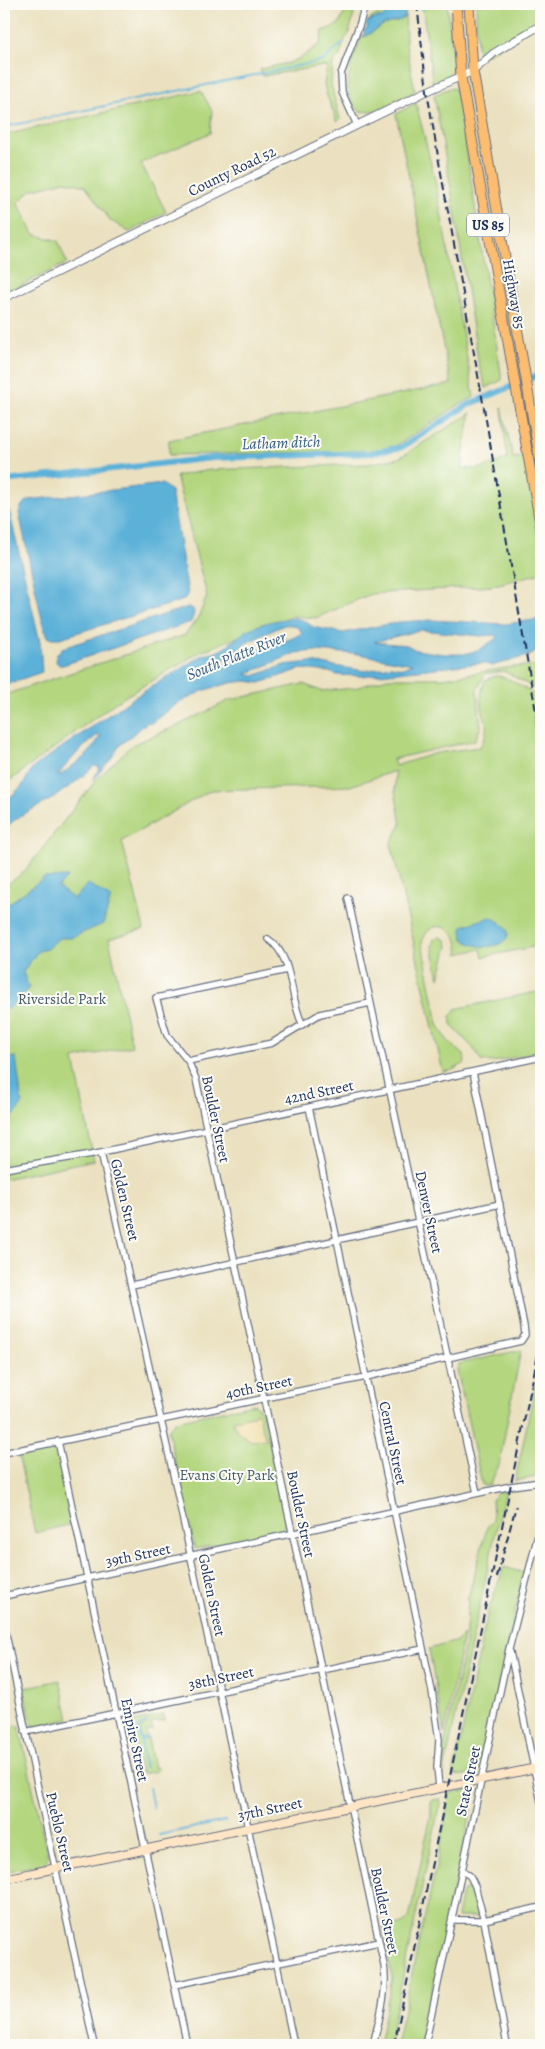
<svg xmlns="http://www.w3.org/2000/svg" width="545" height="2049" font-family="Alegreya,serif">
	<style>
		.green { fill: #b3d67f; stroke: #67826e }
		.sand { fill: #eeda9e; stroke: #84847e }
		.water { fill: #5cb1d8; stroke: #3c709b; fill-rule: evenodd }
		.lines { fill: none; stroke-linecap: round; stroke-linejoin: round }
		.stream { stroke: #5cb1d8; stroke-width: 2 }
		.canal { stroke: #5cb1d8; stroke-width: 6 }
		.minor-casing { stroke: #646d80; stroke-width: 8 }
		.tertiary-casing { stroke: #646d80; stroke-width: 9 }
		.secondary-casing { stroke: #646d80; stroke-width: 10 }
		.trunk-casing { stroke: #646d80; stroke-width: 11 }
		.minor { stroke: #fff; stroke-width: 5.5 }
		.tertiary { stroke: #fff; stroke-width: 7 }
		.secondary { stroke: #fee5c5; stroke-width: 8 }
		.trunk { stroke: #fcbd6f; stroke-width: 9 }
		.rail { stroke: #1b2f5e; stroke-width: 2; stroke-dasharray: 8 4; stroke-linecap: butt }
		.labels { text-anchor: middle; stroke-width: 4; stroke-linejoin: round; paint-order: stroke }
		.shield { fill: #fdfcf7; stroke: #5f6c8c; stroke-width: 1 }
		.shield-label { font-size: 14px; font-weight: bold; fill: #1b2f5e }
		.street-label { font-size: 15px; fill: #1b2f5e; stroke: #fdfcf7 }
		.park-label { font-size: 15px; fill: #415966; stroke: #fdfcf7 }
		.water-label { font-size: 16px; font-style: italic; fill: #325c89; stroke: #fdfcf7 }
	</style>
	<rect width="100%" height="100%" fill="#fdfcf7"/>
	<filter id="ink" filterUnits="userSpaceOnUse"><feTurbulence type="fractalNoise" baseFrequency=".02" numOctaves="2"/><feDisplacementMap in="SourceGraphic" scale="10" xChannelSelector="R" yChannelSelector="G"/><feConvolveMatrix kernelMatrix="1 2 1 2 8 2 1 2 1" color-interpolation-filters="sRGB"/></filter>
	<filter id="wash" filterUnits="userSpaceOnUse"><feTurbulence type="fractalNoise" baseFrequency=".0096" numOctaves="4" result="noise"/><feDisplacementMap in="SourceGraphic" scale="20" xChannelSelector="R" yChannelSelector="G"/><feGaussianBlur stdDeviation="1.12" result="paint"/><feColorMatrix in="noise" values="0 0 0 0 0 0 0 0 0 0 0 0 0 0 0 0 0 1.4 0 .05"/><feComposite in="paint" operator="in"/></filter>
	<g filter="url(#wash)">
		<rect width="100%" height="100%" fill="#ebe1c0"/>
		<!-- green -->
		<path class="green" d="M354 4V14L349 34 345 39 340 55 333 64 331 84 340 119 337 122 326 93 324 84 327 67 324 66 263 76 260 69 289 63 302 57 320 44 323 31 339 24 348 6Z
			M391 4H405L406 44 415 91 379 110 361 112C337 95 352 59 362 37L366 36 383 25 403 19 401 9C388 9 391 12 382 18H376L367 22C374 14 386 12 391 4Z
			M422 4H447L454 65 449 77 433 86Z
			M476 4H541V21L486 55 480 54 477 48Z
			M450 88 455 89 458 97 502 380 486 388 479 366 451 188 434 95Z
			M201 91 212 111 210 133 141 163 166 212 129 232 110 220 85 186 65 181 31 190 18 203 34 234 58 241 67 263 4 294V135Z
			M416 103 435 180 474 397 457 406 396 446 367 451 169 455V440L451 384 396 114Z
			M502 407 513 458 541 454V573L491 586 371 594 316 618 292 616 200 652 116 702 4 785V695L185 635 199 616 207 596 176 476 210 470 368 464 399 458 471 413 465 441 462 468 479 469 507 459Z
			M541 665V692L504 671 485 674 477 690 481 727 475 740 393 759 395 766 436 753 480 747C494 723 480 718 481 696 481 690 484 685 485 680 489 679 493 676 497 676 509 676 531 693 541 699V716L533 718 541 763V949L537 946 483 957 481 949 458 954C462 927 429 914 422 943L438 1024 447 1040 464 1055 465 1063 453 1070 443 1072 391 843 401 824 395 792V771L350 786 211 790 122 841 144 929 109 939 132 1046 74 1059 94 1160 4 1179V887L24 872 96 780 132 745 179 725 230 700 303 684 321 691 355 688 387 678H443L513 667Z
			M439 937 446 940 448 946 439 978 432 946 434 939Z
			M541 991V1052L493 1062 481 1061 473 1048 452 1026 450 1016 455 1011V1009Z
			M521 1350 499 1465 490 1485 485 1486 482 1485 457 1370 459 1364 462 1363Z
			M541 1359V1476L515 1481Z
			M254 1404 263 1412 285 1520 284 1528 278 1532 195 1549 168 1431 171 1426 176 1421Z
			M49 1447 54 1448 58 1454 72 1524 35 1533 19 1458 20 1453Z
			M506 1491 495 1535 443 1775 440 1772V1766L465 1644 468 1598 487 1527 493 1521 492 1500 497 1493Z
			M504 1567 524 1573 479 1769C473 1775 461 1776 453 1775L488 1612Z
			M463 1635 462 1642 444 1734 429 1649 457 1641Z
			M60 1680 69 1719 32 1727 23 1688Z
			M164 1715 165 1720 151 1723 153 1730 146 1731 147 1738 141 1739C140 1729 140 1728 148 1723L139 1727 144 1768 141 1740 148 1739 154 1768 159 1767 157 1771 141 1774 135 1744 130 1745 126 1724Z
			M19 1725 48 1857 44 1864 4 1872V1729Z
			M469 1790 474 1798 421 2045H396L438 1858 450 1793Z
			M441 1799 388 2045H379L392 1978 383 1927C393 1926 402 1927 409 1918L431 1815V1800Z
			M468 1889 474 1899 479 1917H457L462 1892Z"/>
		<!-- sand -->
		<path class="sand" d="M255 1412 261 1416 259 1419 266 1439 251 1441 237 1431 233 1420 253 1416Z"/>
		<!-- water -->
		<path class="water" d="M401 9H404L406 13 403 19 383 25 366 36 362 37 364 34V30L367 28V22L376 18H382L390 10Z
			M162 484 171 491 188 593 184 600 60 638H49L44 629 19 513 22 505 29 500Z
			M4 507 9 510 40 642 42 672 4 685Z
			M188 607 193 609 194 613 191 622 63 665H59L56 662 57 654 62 648Z
			M295 618 305 621 313 627 343 633 399 622 431 620 506 624 541 619V644L535 648 536 652 531 655 492 666 483 663 361 676 337 675 329 672 301 669 260 683 246 681 230 683 202 691 177 704 151 723 148 722 120 745 111 759 93 780 100 767 94 766C81 779 65 790 50 800 35 809 14 816 4 831V803L22 786 33 768 45 759 135 697 203 655C224 653 230 642 246 631 260 623 279 619 295 618ZM284 625C293 624 298 626 302 633 286 643 267 645 251 653 235 661 217 669 199 670L227 658 246 643ZM421 630 480 636 496 635 498 637 479 650 464 654H444L416 650 407 645 374 642ZM314 651 359 654 412 664 403 668 391 666 365 671 310 662 284 665 254 676 246 674 296 653ZM96 736H101L88 754 62 774 57 776 78 752Z
			M68 877 58 887 74 899 88 884 111 898 103 924 71 938H59L47 949 38 951 23 972 29 988 10 1008 4 1009V907L44 878Z
			M490 917C533 935 489 959 463 939L462 930 463 926Z
			M4 1051 6 1058 16 1057 22 1105 9 1122 4 1121Z"/>
		<g class="lines">
			<!-- stream -->
			<path class="stream" d="M421 10 427 4
				M4 127 317 62 323 61 343 43
				M141 1739 148 1738
				M145 1768 139 1729 141 1726 147 1723
				M149 1788 153 1808
				M159 1835 225 1821"/>
			<!-- canal -->
			<path class="canal" d="M4 481 213 458 370 453 402 447 468 405 541 374"/>
		</g>
	</g>
	<g filter="url(#ink)">
		<g class="lines">
			<!-- minor casing -->
			<g class="minor-casing">
				<path id="minor" d="M357 125 342 92 341 74 360 23 365 4
					M348 898 477 1493
					M268 939C294 956 289 997 302 1023
					M287 970 156 998 167 1035 188 1061 196 1079 384 1965C388 1992 379 2019 373 2045
					M188 1061 272 1043 320 1014 370 1003
					M309 1107 432 1691 439 1740 437 1767 439 1787
					M101 1152 176 1487 294 2045
					M4 1169 92 1154 541 1057
					M132 1285 500 1204
					M58 1441 187 2045
					M4 1453 366 1377 521 1341 525 1335 524 1326 473 1072
					M4 1596 511 1486 541 1482
					M4 1623C31 1765 64 1904 94 2045
					M510 1652 541 1802
					M25 1732 423 1649
					M462 1870 470 1876 475 1886 484 1920 507 2045
					M452 1920H484L541 1907
					M174 1985 379 1942
					M425 2045 509 1649 541 1523"/>
			</g>
			<!-- tertiary casing -->
			<g class="tertiary-casing">
				<path id="tertiary" d="M4 298 423 93 473 71 494 53 541 25"/>
			</g>
			<!-- secondary casing -->
			<g class="secondary-casing">
				<path id="secondary" d="M4 1879 541 1767"/>
			</g>
			<!-- trunk casing -->
			<g class="trunk-casing">
				<path id="trunk" d="M456 4 461 77 541 529
					M469 4 473 71 541 467"/>
			</g>
			<!-- minor -->
			<use href="#minor" class="minor"/>
			<!-- tertiary -->
			<use href="#tertiary" class="tertiary"/>
			<!-- secondary -->
			<use href="#secondary" class="secondary"/>
			<!-- trunk -->
			<use href="#trunk" class="trunk"/>
			<!-- rail -->
			<path class="rail" d="M417 4 427 91 439 162 484 408 541 741
				M497 1577 516 1506
				M394 2045 541 1340"/>
		</g>
	</g>
	<g class="labels">
		<!-- shield labels -->
		<rect class="shield" x="467" y="213.5" width="42" height="23" rx="4"/>
		<g class="shield-label">
			<text x="488" y="230">US 85</text>
		</g>
		<!-- street labels -->
		<g class="street-label">
			<text transform="translate(232 171) rotate(-26)" y="5">County Road 52</text>
			<text transform="translate(514 294) rotate(80)" y="5">Highway 85</text>
			<text transform="translate(319 1092) rotate(-12)" y="5">42nd Street</text>
			<text transform="translate(216 1119) rotate(78)" y="5">Boulder Street</text>
			<text transform="translate(125 1200) rotate(77)" y="5">Golden Street</text>
			<text transform="translate(429 1212) rotate(78)" y="5">Denver Street</text>
			<text transform="translate(259 1387) rotate(-12)" y="5">40th Street</text>
			<text transform="translate(393 1443) rotate(78)" y="5">Central Street</text>
			<text transform="translate(301 1514) rotate(78)" y="5">Boulder Street</text>
			<text transform="translate(138 1555) rotate(-12)" y="5">39th Street</text>
			<text transform="translate(212 1595) rotate(78)" y="5">Golden Street</text>
			<text transform="translate(221 1678) rotate(-12)" y="5">38th Street</text>
			<text transform="translate(135 1740) rotate(78)" y="5">Empire Street</text>
			<text transform="translate(468 1781) rotate(-78)" y="5">State Street</text>
			<text transform="translate(270 1809) rotate(-12)" y="5">37th Street</text>
			<text transform="translate(60 1832) rotate(77)" y="5">Pueblo Street</text>
			<text transform="translate(385 1911) rotate(78)" y="5">Boulder Street</text>
		</g>
		<!-- park labels -->
		<g class="park-label">
			<text x="62" y="1004">Riverside Park</text>
			<text x="227" y="1480">Evans City Park</text>
		</g>
		<!-- water labels -->
		<g class="water-label">
			<text transform="translate(281 442) rotate(-2)" y="6">Latham ditch</text>
			<text transform="translate(236 655) rotate(-22)" y="6">South Platte River</text>
		</g>
	</g>
	<!-- margin -->
	<rect width="545" height="2049" fill="none" stroke="#fdfcf7" stroke-width="20"/>
</svg>
